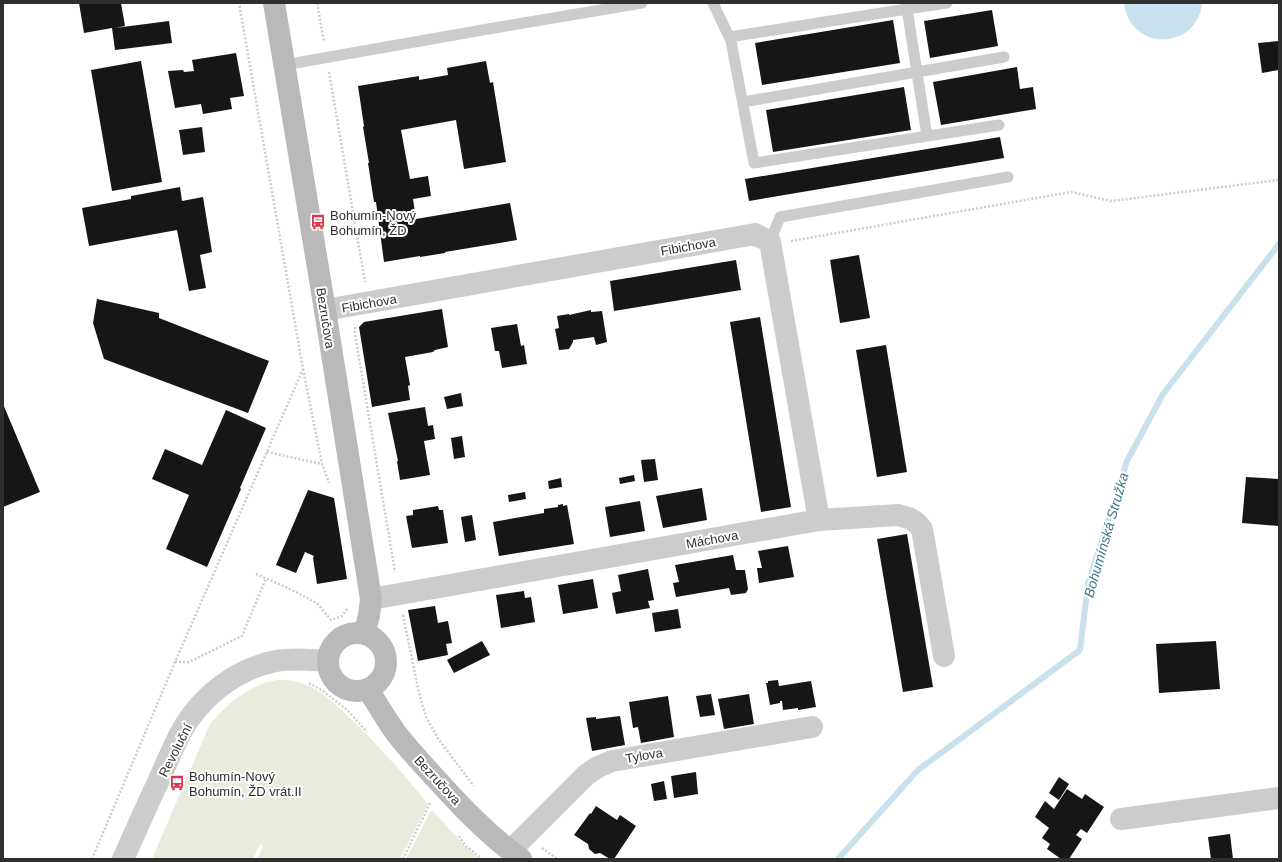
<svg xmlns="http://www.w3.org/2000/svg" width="1282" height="862" font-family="Arial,sans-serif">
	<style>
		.green { fill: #e7ecdd }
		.water { fill: #c9e1ec }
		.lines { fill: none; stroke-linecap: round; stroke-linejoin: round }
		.stream { stroke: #c9e1ec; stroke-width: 6 }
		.building { fill: #161616 }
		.path { stroke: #ccc; stroke-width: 2.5; stroke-dasharray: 2 2; stroke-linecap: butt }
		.lane { stroke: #ccc; stroke-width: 11 }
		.street { stroke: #ccc; stroke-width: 22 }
		.secondary { stroke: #b9b9b9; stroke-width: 22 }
		.labels { text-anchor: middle; stroke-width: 4; stroke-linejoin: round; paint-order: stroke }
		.poi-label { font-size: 13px; fill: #2f2f2f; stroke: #fff; text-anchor: start }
		.street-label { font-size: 13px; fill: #2f2f2f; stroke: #fff }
		.water-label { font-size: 14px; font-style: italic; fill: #3c7792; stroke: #fff }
	</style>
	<rect width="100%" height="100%" fill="#fff"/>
	<!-- green -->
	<path class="green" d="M277 680C286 680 295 680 304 684 321 690 335 704 348 716 377 744 403 773 428 804L400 859H257L263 846 260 844 253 859H152L210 724 230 703 247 691 263 683Z
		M433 811 463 844 480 859H406L430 812Z"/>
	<!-- water -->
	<path class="water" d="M1124 3H1202C1198 50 1130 53 1124 3Z"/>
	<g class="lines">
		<!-- stream -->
		<path class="stream" d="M838 859 918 770 1080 650 1088 584 1127 461 1163 394 1279 244"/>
	</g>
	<!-- building -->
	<path class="building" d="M79 3H121L125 26 115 28 169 21 172 43 115 50 112 28 84 33Z
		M992 10 998 46 930 58 924 21Z
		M893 20 900 63 762 85 755 43Z
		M1279 41V70L1262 73 1258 43Z
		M236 53 244 96 230 98 232 109 203 114 201 104 175 108 168 71 183 70 184 72 194 71 192 60Z
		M141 61 162 182 112 191 91 70Z
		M486 61 490 83 493 82 506 162 464 169 456 120 401 130 410 179 428 176 431 196 413 199 416 219 510 203 517 240 445 252V253L420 257V256L384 262 376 202H374L368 163H369L363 127 364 126 358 86 419 76V80L448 75 447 68Z
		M1017 67 1020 89 1033 87 1036 109 941 125 933 82Z
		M904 87 911 130 773 152 766 110Z
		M202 127 205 152 183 155 179 130Z
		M1000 137 1004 158 749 201 745 179Z
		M180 187 182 201 203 197 212 252 200 255 206 288 189 291 177 230 89 246 82 208 131 199V196Z
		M859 255 870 318 840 323 830 260Z
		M736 260 741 290 614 311 610 281Z
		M97 299 159 313V318L269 361 248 413 104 359 93 323Z
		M442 309 448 347 435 350 433 352 405 357 410 385 408 386 410 400 372 407 359 327 364 322Z
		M591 310V312L602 311 607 342 596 345 594 337 573 340V342L569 349 559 350 555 329 559 328 557 316 569 314V315Z
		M760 317 791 507 761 512 730 322Z
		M517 324 521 346 524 345 527 364 502 368 499 351H495L491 328Z
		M886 345 907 472 877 477 856 350Z
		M461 393 463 406 447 409 444 397Z
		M3 404 40 492 3 507Z
		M425 407 428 426 433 425 435 439 424 441 430 475 400 480 397 461H398L388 413Z
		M226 410 266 428 240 488 241 489 207 567 166 549 189 495 152 479 165 449 202 465Z
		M462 436 465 457 454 459 451 438Z
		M655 459 658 480 644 482 641 460Z
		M634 475 635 481 620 484 619 478Z
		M1246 477 1279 479V526L1242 523Z
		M561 478 562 487 549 489 548 481Z
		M702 488 707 520 663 528 656 496Z
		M308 490 334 498 347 579 317 584 313 558 314 556 305 552 296 573 276 565Z
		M525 492 526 499 509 502 508 495Z
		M640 501 645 531 610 537 605 507Z
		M563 504V506L567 505 574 544 499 556 493 522 544 513V509L558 507V505Z
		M438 506 439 510H443L448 543 412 548 406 516 413 515V510Z
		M472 515 476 540 465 542 461 517Z
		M907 534 933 687 903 692 877 539Z
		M788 546 794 577 759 583 757 568H762L758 551Z
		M733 555 736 570H745L748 589 746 593 731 595 729 588 676 597 673 583 679 582 675 565Z
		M648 569 654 600 648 601 650 608 616 614 612 593 621 591 618 575Z
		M593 579 598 608 563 614 558 585Z
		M524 591 525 598 531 597 535 622 501 628 496 595Z
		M435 606 438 623 448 621 452 643 446 644 448 655 418 661 408 610Z
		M678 609 681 628 655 632 652 613Z
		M482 641 490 655 454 673 447 660Z
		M1216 641 1220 689 1159 693 1156 644Z
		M778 680 779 686 811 681 816 707 798 710V708L783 710 782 701H780V703L770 705 766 683H768V681Z
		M711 694 715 715 700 717 696 696Z
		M749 694 754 724 724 729 718 699Z
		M668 696 674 737 641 743 638 727 633 728 629 702Z
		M620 716 625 745 592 751 586 718 596 717V719Z
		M696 772 698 794 674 798 671 776Z
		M1059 777 1069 784 1059 800 1049 793Z
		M664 781 667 799 654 801 651 784Z
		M1067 789 1082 799 1085 794 1104 807 1087 833 1081 829 1076 835 1082 839 1069 859H1061L1047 849 1050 844 1042 838 1049 828 1035 817 1045 801 1054 809Z
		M596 806 617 820 620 815 636 826 614 859H610L600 853 595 854 589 849 588 844 574 835 590 813 591 814Z
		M1230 834 1233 859H1211L1208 837Z"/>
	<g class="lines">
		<!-- path -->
		<path class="path" d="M317 3 324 42
			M329 72 365 282
			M791 241 1071 192 1111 201 1279 180
			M355 327V334L395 572
			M303 369 322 464 329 483
			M267 452 322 464
			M256 574 290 589 317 603 331 620 342 616 348 608
			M403 615 419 693 426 717 439 740 474 786
			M175 662H189L242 636 266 578
			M309 683 323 691 347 710 367 732
			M459 836 465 845 482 859
			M542 848 557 859
			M92 859 175 662 303 369 239 3
			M403 859 430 803"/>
		<!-- lane -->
		<path class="lane" d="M713 3 731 41 754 163 999 125
			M907 9 947 3
			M729 37 907 9 927 136
			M284 65 494 28 642 3
			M743 102 1004 57
			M770 242 780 217 1008 177"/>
		<!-- street -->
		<path class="street" d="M325 310 755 234 770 242 819 520
			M371 599 819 520 898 515C910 518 914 519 922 529L944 656
			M1121 819 1279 798
			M510 851 586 775 598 767 612 761 812 727
			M123 859C135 833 146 807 158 782 165 766 172 750 180 734 199 698 235 669 276 661 293 658 311 660 328 661"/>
		<!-- secondary -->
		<path class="secondary" d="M274 3 325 310 371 599 369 616 364 633
			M328 662a29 29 0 1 1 58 0a29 29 0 1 1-58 0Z
			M368 689C377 704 386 719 396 733 412 754 431 773 449 793 471 817 495 840 521 859"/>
	</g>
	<!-- icons -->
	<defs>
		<g id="bus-bare" transform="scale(1.2)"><path d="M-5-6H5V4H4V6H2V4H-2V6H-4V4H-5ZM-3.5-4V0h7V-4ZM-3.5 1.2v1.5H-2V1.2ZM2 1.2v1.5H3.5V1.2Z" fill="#e6314c" stroke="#fff" stroke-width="2.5" paint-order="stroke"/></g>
	</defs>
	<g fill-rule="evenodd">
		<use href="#bus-bare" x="318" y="222"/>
		<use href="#bus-bare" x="177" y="783"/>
	</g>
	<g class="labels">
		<!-- poi labels -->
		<g class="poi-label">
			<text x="330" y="220">Bohumín-Nový<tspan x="330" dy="15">Bohumín, ŽD</tspan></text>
			<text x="189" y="781">Bohumín-Nový<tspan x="189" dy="15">Bohumín, ŽD vrát.II</tspan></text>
		</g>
		<!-- street labels -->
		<g class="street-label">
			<text transform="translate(688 246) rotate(-10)" y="5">Fibichova</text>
			<text transform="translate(369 303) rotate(-10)" y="5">Fibichova</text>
			<text transform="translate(326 318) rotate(81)" y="5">Bezručova</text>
			<text transform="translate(712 539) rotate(-10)" y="5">Máchova</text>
			<text transform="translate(175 750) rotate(-63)" y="5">Revoluční</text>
			<text transform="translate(644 755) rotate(-10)" y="5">Tylova</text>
			<text transform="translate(438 780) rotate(47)" y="5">Bezručova</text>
		</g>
		<!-- water labels -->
		<g class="water-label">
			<text transform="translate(1106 535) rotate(-74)" y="5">Bohumínská Stružka</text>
		</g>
	</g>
	<!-- border -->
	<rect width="1282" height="862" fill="none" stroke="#2f2f2f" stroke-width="8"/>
</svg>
